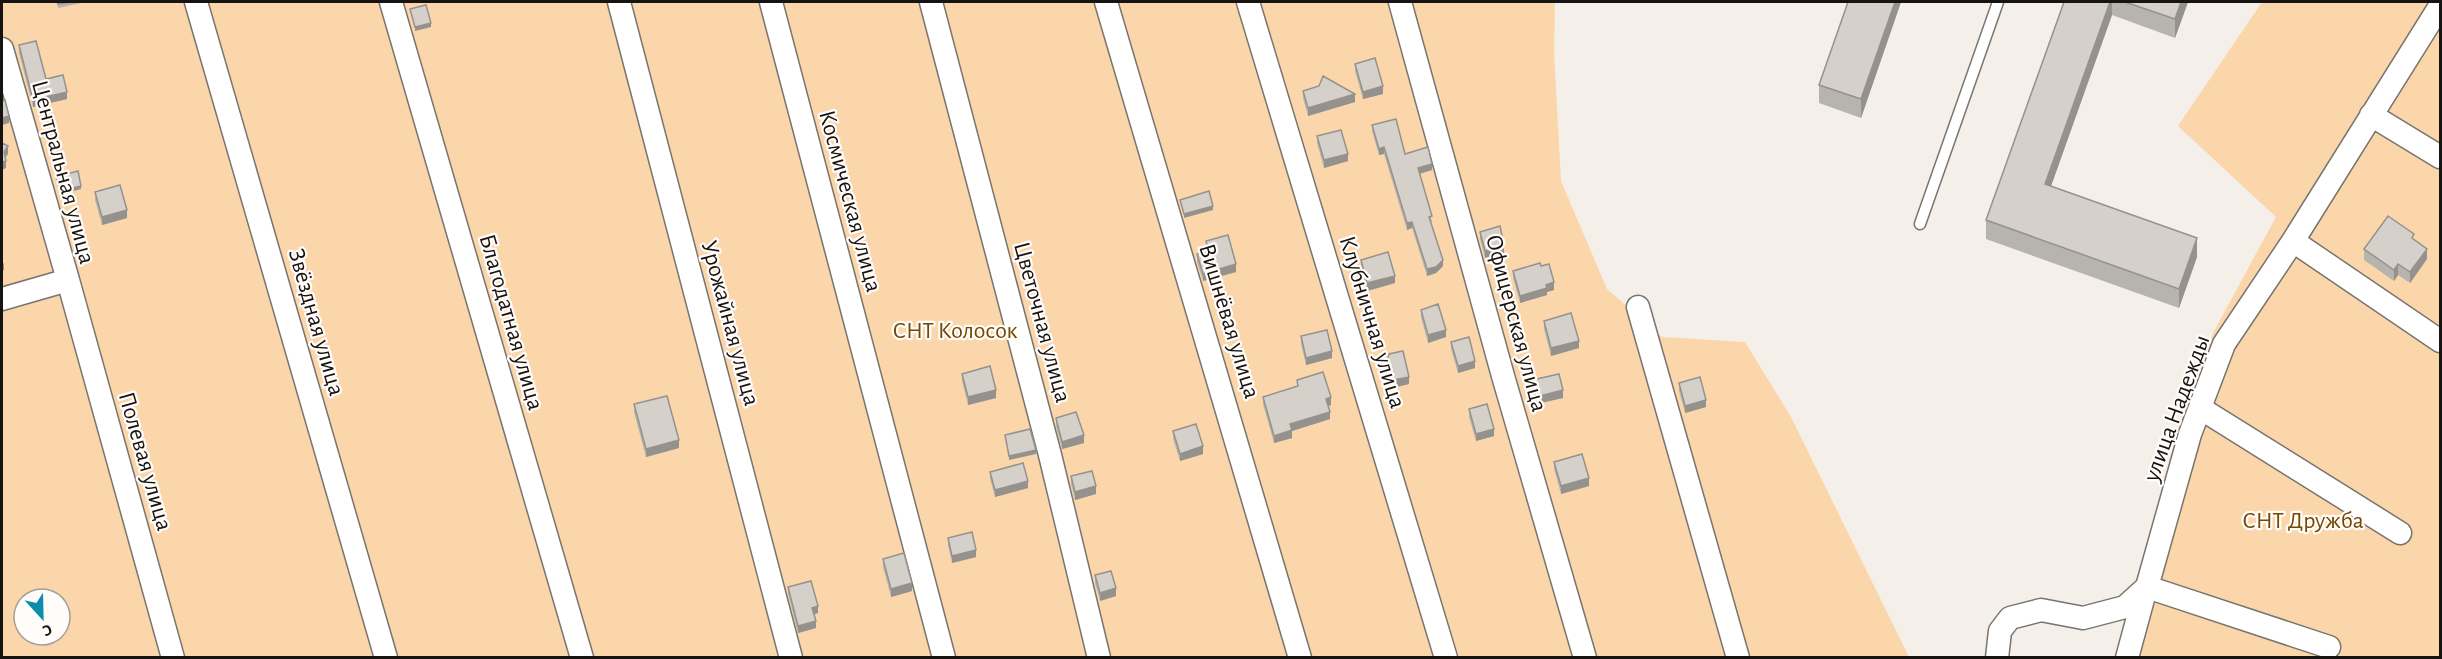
<svg xmlns="http://www.w3.org/2000/svg" width="2442" height="659" font-family="'Alegreya Sans',sans-serif">
	<style>
		.green { fill: #fbd6aa; fill-rule: evenodd }
		.lines { fill: none; stroke-linecap: round; stroke-linejoin: round }
		.service-casing { stroke: #78746e; stroke-width: 13 }
		.minor-casing { stroke: #78746e; stroke-width: 25 }
		.service { stroke: #fff; stroke-width: 10 }
		.minor { stroke: #fff; stroke-width: 22 }
		.wall { fill: #b7b3ae }
		.shaded-wall { fill: #95928d }
		.building { fill: #d5d0ca; stroke: #95928d; stroke-width: 1.5 }
		.labels { text-anchor: middle; stroke-width: 4.5; stroke-linejoin: round; paint-order: stroke }
		.street-label { font-size: 24px; fill: #161412; stroke: #fffcfa }
		.park-label { font-size: 24px; fill: #724905; stroke: #fffcfa }
	</style>
	<rect width="100%" height="100%" fill="#f4efe8"/>
	<!-- green -->
	<path class="green" d="M2 2H1555L1554 52 1561 181 1607 289 1662 337 1745 342 1791 417 1909 657H2ZM24 599H60V635H24Z
		M2262 2H2440V657L2121 658 2213 333 2276 217 2178 126Z"/>
	<g class="lines">
		<!-- service casing -->
		<g class="service-casing">
			<path id="service" d="M1920 224 1998 2"/>
		</g>
		<!-- minor casing -->
		<g class="minor-casing">
			<path id="minor" d="M196 2 386 658
				M391 2 582 658
				M619 2 791 658
				M771 2 944 658
				M931 2 1050 455 1099 658
				M1106 2 1300 658
				M1248 2 1446 658
				M1400 2 1503 376 1585 658
				M2 49 68 280 2 299
				M2371 115 2440 157
				M2293 241 2440 341
				M68 280 173 658
				M1638 307 1738 658
				M2200 408 2400 533
				M2329 647 2147 587 2190 434 2224 344 2293 241 2440 6
				M1997 658 2000 631 2010 618 2041 610 2083 618 2125 607 2147 587
				M2127 658 2146 588"/>
		</g>
		<!-- service -->
		<use href="#service" class="service"/>
		<!-- minor -->
		<use href="#minor" class="minor"/>
	</g>
	<!-- wall -->
	<path class="wall" d="M57 2H86L58 8Z
		M1901 2 1861 118 1819 103V85Z
		M2064 2H2188L2175 38 2112 15 2051 186 2197 257 2179 308 1986 239V220Z
		M19 45 46 79 67 99 33 107 19 53Z
		M1355 64 1383 94 1363 99 1355 71Z
		M1303 91 1355 102 1308 116 1303 98Z
		M1372 125 1405 154 1432 170 1420 174 1432 222 1431 223 1443 266 1436 273 1427 276 1412 228 1407 230 1384 154 1379 155 1372 131Z
		M1317 136 1348 161 1324 168 1317 143Z
		M95 192 127 218 102 225 95 200Z
		M1480 232 1504 253 1485 258 1480 239Z
		M2414 239 2427 259 2410 283 2398 275 2394 281 2364 260V249Z
		M1206 241 1236 272 1203 281 1197 262V254L1207 251Z
		M1361 260 1395 283 1367 291 1361 267Z
		M1541 266 1554 290 1547 292V295L1520 303 1513 278V271Z
		M1421 310 1446 337 1428 343 1421 317Z
		M1544 321 1579 348 1551 356 1544 329Z
		M1301 336 1332 358 1306 365 1301 344Z
		M1451 342 1475 368 1458 373 1451 349Z
		M1384 362 1409 384 1388 389 1384 369Z
		M962 374 996 398 968 405 962 381Z
		M1297 380 1331 405 1328 406 1330 419 1292 431V438L1274 443 1263 404V397L1297 386Z
		M1532 380 1563 398 1536 404 1532 388Z
		M1679 383 1706 407 1685 413 1679 391Z
		M634 404 679 448 646 457 634 412Z
		M1469 409 1494 436 1476 441 1469 417Z
		M1056 418 1084 443 1062 449 1056 426Z
		M1173 431 1203 454 1180 461 1173 439Z
		M1554 462 1589 486 1561 494 1554 469Z
		M990 472 1028 488 995 497 990 479Z
		M1071 476 1096 494 1075 500 1071 484Z
		M948 538 976 557 952 563 948 545Z
		M883 559 912 591 891 597 883 567Z
		M1095 575 1116 596 1100 601 1095 583Z
		M788 587 818 613 814 615 816 628 798 633 788 594Z"/>
	<!-- shaded-wall -->
	<path class="shaded-wall" d="M1895 2H1901L1861 118V99Z
		M2110 2H2112V15L2045 203V184Z
		M2181 2H2188L2175 38V19Z
		M431 23V27L415 31V27Z
		M1383 86V94L1363 99V92Z
		M67 92V99L33 107V100Z
		M1355 94V102L1308 116V108Z
		M9 116V123L2 125V118Z
		M8 146V154L4 159V152Z
		M1384 147V154L1379 155V149Z
		M1348 154V161L1324 168V160Z
		M6 161V168L2 170V162Z
		M1432 164V170L1418 174V168Z
		M81 186V189L60 195V191Z
		M1213 206V210L1184 218V214Z
		M127 210V218L102 225V217Z
		M1412 222V228L1407 230V223Z
		M2197 238V257L2179 308V289Z
		M1504 245V253L1485 258V251Z
		M2427 249V259L2410 283V272Z
		M1443 260V266L1436 273 1427 276V269Z
		M4 263V270L2 271V264Z
		M1236 264V272L1203 281V274Z
		M2398 264V275L2394 281V270Z
		M1395 276V283L1367 291V283Z
		M1554 282V290L1547 292V295L1520 303V296Z
		M1446 330V337L1428 343V335Z
		M1579 341V348L1551 356V348Z
		M1332 351V358L1306 365V358Z
		M1475 361V368L1458 373V366Z
		M1409 377V384L1388 389V381Z
		M996 390V398L968 405V397Z
		M1563 390V398L1536 404V397Z
		M1331 397V405L1326 407V399Z
		M1706 400V407L1685 413V406Z
		M1330 412V419L1292 431V438L1274 443V436L1290 424Z
		M1494 429V436L1476 441V434Z
		M1084 435V443L1062 449V442Z
		M679 440V448L646 457V449Z
		M1203 446V454L1180 461V454Z
		M1036 450V454L1009 460V456Z
		M1589 478V486L1561 494V486Z
		M1028 481V488L995 497V490Z
		M1096 486V494L1075 500V492Z
		M976 550V557L952 563V556Z
		M912 583V591L891 597V589Z
		M1116 588V596L1100 601V593Z
		M818 606V613L812 615V608Z
		M816 621V628L798 633V626Z"/>
	<!-- building -->
	<path class="building" d="M57 2H71L58 4Z
		M1848 2H1895L1861 99 1819 85Z
		M2064 2H2110L2045 184 2197 238 2179 289 1986 220Z
		M2125 2H2181L2175 19Z
		M426 5 431 23 415 27 410 9Z
		M36 41 46 79 63 75 67 92 33 100 19 45Z
		M1375 58 1383 86 1363 92 1355 64Z
		M1323 76 1355 94 1308 108 1303 91 1319 86Z
		M5 100 9 116 2 118V101Z
		M1396 119 1405 154 1428 147 1432 164 1418 168 1432 216 1429 217 1443 260 1436 267 1427 269 1412 222 1407 223 1384 147 1379 149 1372 125Z
		M1341 130 1348 154 1324 160 1317 136Z
		M2 143 8 146 4 152 6 161 2 162Z
		M78 171 81 186 60 191 56 177Z
		M120 185 127 210 102 217 95 192Z
		M1209 191 1213 206 1184 214 1180 200Z
		M2388 216 2414 234 2412 238 2427 249 2410 272 2398 264 2394 270 2364 249Z
		M1500 226 1504 245 1485 251 1480 232Z
		M1228 235 1236 264 1203 274 1197 254 1209 251 1206 241Z
		M1388 252 1395 276 1367 283 1361 260Z
		M1540 263 1541 266 1549 264 1554 282 1546 285 1547 288 1520 296 1513 271Z
		M1438 304 1446 330 1428 335 1421 310Z
		M1571 313 1579 341 1551 348 1544 321Z
		M1327 330 1332 351 1306 358 1301 336Z
		M1469 337 1475 361 1458 366 1451 342Z
		M1403 351 1409 377 1388 381 1384 362 1387 361 1389 354Z
		M990 366 996 390 968 397 962 374Z
		M1323 372 1331 397 1326 399 1330 412 1290 424 1292 430 1274 436 1263 397 1298 386 1297 380Z
		M1559 374 1563 390 1536 397 1532 380Z
		M1700 377 1706 400 1685 406 1679 383Z
		M667 396 679 440 646 449 634 404Z
		M1487 404 1494 429 1476 434 1469 409Z
		M1076 412 1084 435 1062 442 1056 418Z
		M1196 424 1203 446 1180 454 1173 431Z
		M1030 429 1036 450 1009 456 1005 435Z
		M1582 454 1589 478 1561 486 1554 462Z
		M1023 463 1028 481 995 490 990 472Z
		M1092 471 1096 486 1075 492 1071 476Z
		M972 532 976 550 952 556 948 538Z
		M904 553 912 583 891 589 883 559Z
		M1111 571 1116 588 1100 593 1095 575Z
		M811 581 818 606 812 608 816 621 798 626 788 587Z"/>
	<g class="labels">
		<!-- street labels -->
		<g class="street-label">
			<text transform="translate(64 172) rotate(75)" y="8">Центральная улица</text>
			<text transform="translate(851 201) rotate(75)" y="8">Космическая улица</text>
			<text transform="translate(1230 321) rotate(73)" y="8">Вишнёвая улица</text>
			<text transform="translate(317 322) rotate(74)" y="8">Звёздная улица</text>
			<text transform="translate(512 322) rotate(74)" y="8">Благодатная улица</text>
			<text transform="translate(1043 322) rotate(75)" y="8">Цветочная улица</text>
			<text transform="translate(1373 322) rotate(73)" y="8">Клубничная улица</text>
			<text transform="translate(731 323) rotate(75)" y="8">Урожайная улица</text>
			<text transform="translate(1517 323) rotate(75)" y="8">Офицерская улица</text>
			<text transform="translate(2176 408) rotate(-70)" y="8">улица Надежды</text>
			<text transform="translate(146 461) rotate(74)" y="8">Полевая улица</text>
		</g>
		<!-- park labels -->
		<g class="park-label">
			<text x="955" y="338">СНТ Колосок</text>
			<text x="2303" y="528">СНТ Дружба</text>
		</g>
	</g>
	<!-- border -->
	<rect width="2442" height="659" fill="none" stroke="#161412" stroke-width="6"/>
	<!-- north arrow -->
	<g transform="translate(42 617) rotate(158)"><circle r="28" fill="#fffcfa" stroke="#a29f9d" stroke-width="1.5"/>
	<path d="M0-4.5L10 22L0 15L-10 22Z" fill="#0c8dad"/>
	<text y="-9" font-size="16" font-weight="bold" text-anchor="middle" fill="#161412">С</text>
	</g>
</svg>
